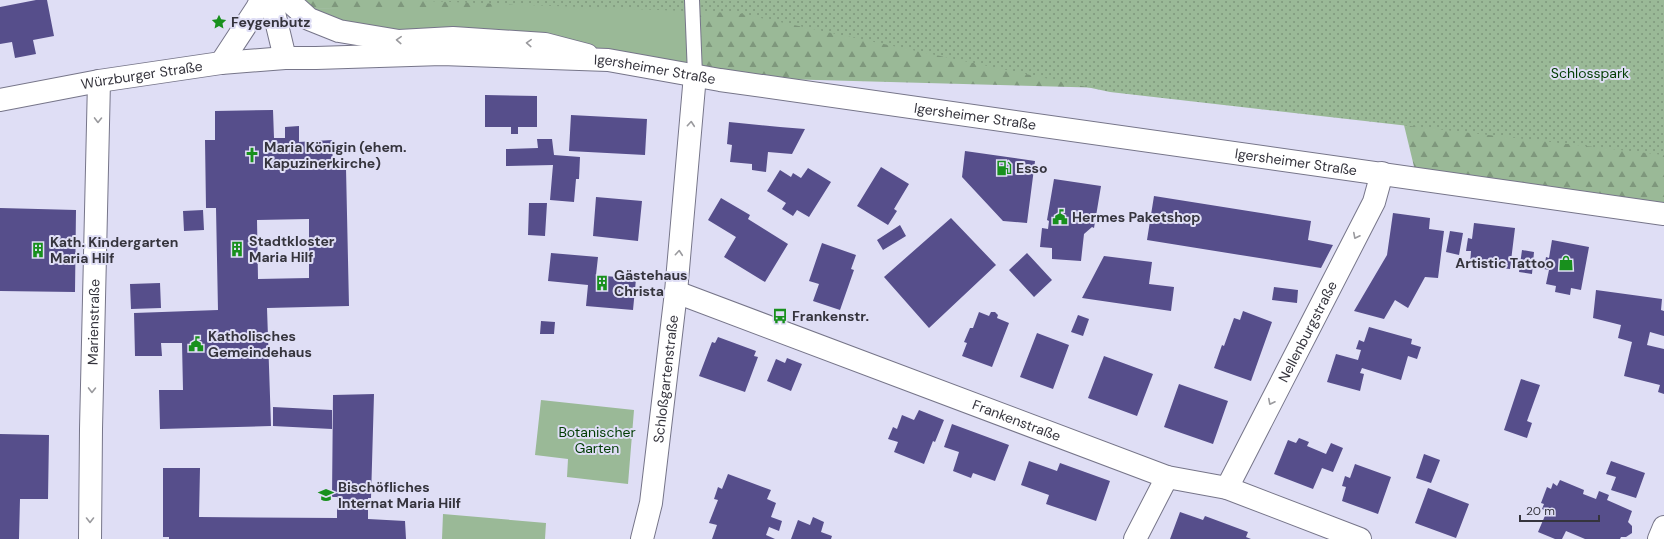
<svg xmlns="http://www.w3.org/2000/svg" width="1664" height="539" font-family="'DM Sans',sans-serif">
	<style>
		.green { fill: #9ab997 }
		.forest { fill: url(#forest-firs) }
		.park { fill: url(#park-dots) }
		.building { fill: #564e8b; fill-rule: evenodd }
		.lines { fill: none; stroke-linecap: round; stroke-linejoin: round }
		.lane-casing { stroke: #767589; stroke-width: 16 }
		.street-casing { stroke: #767589; stroke-width: 24 }
		.secondary-casing { stroke: #767589; stroke-width: 24 }
		.lane { stroke: #fff; stroke-width: 14 }
		.street { stroke: #fff; stroke-width: 22 }
		.secondary { stroke: #fff; stroke-width: 22 }
		.oneway { stroke: #9a9a9e }
		.labels { text-anchor: middle; stroke-width: 4; stroke-linejoin: round; paint-order: stroke }
		.poi-label { font-size: 14px; font-weight: bold; fill: #35343d; stroke: #dfdef5; text-anchor: start }
		.street-label { font-size: 14px; fill: #35343d; stroke: #dfdef5 }
		.park-label { font-size: 14px; fill: #013c03; stroke: #dfdef5 }
	</style>
	<defs>
		<pattern id="forest-firs" width="22" height="20" patternUnits="userSpaceOnUse"><rect width="22" height="20" fill="#9ab997"/><path d="M5 1l3.5 6h-7zM16 11l3.5 6h-7z" fill="#7e977c"/></pattern>
		<pattern id="park-dots" width="8" height="8" patternUnits="userSpaceOnUse"><rect width="8" height="8" fill="#9ab997"/><path d="M2 2h.1M6 6h.1" fill="none" stroke="#7e977c" stroke-width="1.8" stroke-linecap="round"/></pattern>
	</defs>
	<rect width="100%" height="100%" fill="#dfdef5"/>
	<!-- green -->
	<path class="green" d="M552 0H692L695 75 339 31 311 9Z
		M541 400 634 410 628 484 567 477 568 459 535 455Z
		M443 514 546 523 545 539H442Z"/>
	<!-- forest -->
	<path class="forest" d="M305 0H552L488 7 311 9Z
		M692 0H1664V214L1417 179 1397 96 705 77 695 75Z"/>
	<!-- park -->
	<path class="park" d="M398 0H1664V155L1110 92 737 13Z"/>
	<!-- building -->
	<path class="building" d="M36 0H47L54 36 33 40 36 54 15 58 12 42 0 44V7Z
		M485 95 537 96V127H518V134H511V127H485Z
		M273 110 274 138H285V127L299 126V142L332 140 333 168H346L349 306 267 308 271 426 160 429 159 390H183L182 343H161L162 356H135L134 313 218 310 216 208H206L205 140H215V111ZM309 219V278L258 279 257 220Z
		M571 115 647 119 645 155 569 151Z
		M729 122 780 127 805 129 792 154 768 152 766 172 752 170V164L730 162 732 145 727 144Z
		M537 139H552L554 155 580 157 579 179H576L574 202 550 200 553 165 506 166V149L538 148Z
		M965 151 1035 161 1027 223 1003 221 962 177Z
		M881 167 909 184 894 209 897 211 888 225 857 206Z
		M808 168 831 182 809 217 797 210 793 216 782 209 786 203 767 191 780 170 791 177 793 173 801 178Z
		M1054 179 1101 186 1094 228 1092 227 1084 234 1081 261 1052 259V248L1040 247 1042 228 1048 229 1049 221 1047 220Z
		M1154 196 1311 221 1308 240 1333 245 1321 268 1147 240Z
		M596 197 642 201 638 241 593 236Z
		M721 198 750 215 748 219 788 244 765 282 724 257 736 237 708 220Z
		M529 203H547L545 236 528 235Z
		M0 208 76 210 75 292 0 291Z
		M203 210 204 230 184 231 183 211Z
		M1393 213 1430 218 1429 229 1444 231 1438 278 1425 277 1408 308 1395 300 1384 319 1354 311 1387 255Z
		M951 218 996 265 929 328 884 277Z
		M1474 223 1515 228 1510 269 1470 265 1471 251H1466L1468 238 1472 239Z
		M900 225 906 236 883 250 877 240Z
		M1450 231 1463 233 1459 255 1446 252Z
		M1552 240 1589 247 1581 290 1571 288 1570 295 1555 292 1556 286 1546 284 1549 270 1544 269 1546 257 1549 258Z
		M822 243 856 255 851 269 854 270 840 310 813 301 819 284 809 281Z
		M1522 250 1534 252 1532 274 1519 272Z
		M551 253 598 257 596 275 636 279 633 310 586 306 588 285 548 281Z
		M1027 253 1052 280 1034 297 1009 270Z
		M1104 256 1152 262 1149 284 1174 287 1171 311 1082 298Z
		M160 283 161 308 131 309 130 284Z
		M1274 287 1298 290 1297 303 1272 300Z
		M1596 290 1662 299 1661 310 1664 311V336L1650 332 1647 345 1664 349V394L1658 392 1660 385 1624 376 1632 342 1618 338 1621 325 1593 318Z
		M1243 311 1272 322 1251 381 1214 368 1222 345 1224 346 1234 318 1240 320Z
		M979 312 989 316 991 312H995L998 315 997 318 1009 323 992 367 962 356 967 343 964 342 970 328H973Z
		M1078 315 1089 319 1083 336 1071 332Z
		M541 321 555 322 554 334H540Z
		M1369 327 1412 339 1411 344 1421 347 1417 359 1408 356 1401 380 1362 368 1360 373 1364 374 1360 391 1327 382 1336 354 1358 360 1361 350 1356 349 1359 340 1364 342Z
		M1037 333 1069 345 1053 389 1020 377Z
		M718 337 756 351 754 356 758 357 745 392 699 376 712 342 715 343Z
		M1104 356 1153 374 1137 416 1088 398Z
		M787 358 802 364 791 391 767 381 776 359 785 363Z
		M1521 379 1540 385 1527 421 1532 423 1527 438 1504 430Z
		M1179 384 1228 401 1213 444 1164 427Z
		M374 394 371 498H368V519L405 521 406 539H169V537H163V468H200L199 517 337 518V497H332L333 395Z
		M273 407 332 410V429L273 426Z
		M919 410 944 420 935 442 933 441 924 464 894 452 898 442 888 439 893 427 897 429 902 415 914 420Z
		M952 424 1009 445 995 481 973 473 971 478 953 471 959 452 944 447Z
		M0 434 49 435 48 499H20L19 539H0Z
		M1299 438 1309 442 1307 446 1326 454 1331 443 1343 448 1333 472 1322 468 1313 489 1274 474 1288 440 1296 443Z
		M1424 454 1440 460 1431 483 1416 478Z
		M1029 461 1057 471 1060 463 1110 481 1096 521 1046 504 1049 495 1021 485Z
		M1611 461 1645 473 1636 498 1611 490 1616 477 1606 474Z
		M1355 464 1391 477 1378 514 1342 501 1346 487 1342 486 1345 476 1350 478Z
		M728 474 771 490 767 499 776 503 771 517 782 521 779 531 769 527 766 535 775 539H712L717 525 709 523 718 500 714 499 718 487 722 489Z
		M1560 480 1584 490 1583 494 1596 499 1599 491 1609 495 1607 500 1632 511 1628 522 1632 526V533L1626 537H1621L1620 539H1585L1566 531 1562 539H1555L1538 532 1547 511 1542 509 1544 504 1541 503 1547 487 1551 489 1553 483 1557 486Z
		M1428 488 1469 504 1456 538 1415 523Z
		M1180 512 1203 520 1205 516 1248 532 1246 537 1251 539H1170Z
		M813 517 824 522 821 532 832 536 831 539H791L798 520 810 525Z"/>
	<g class="lines">
		<!-- lane casing -->
		<g class="lane-casing">
			<path id="lane" d="M692 0 695 75"/>
		</g>
		<!-- street casing -->
		<g class="street-casing">
			<g id="street">
				<path d="M271 0 285 58"/>
				<path d="M288 0 309 19 339 31 399 41 453 38 545 44 587 55"/>
				<path d="M221 63 257 8 261 0"/>
				<path id="s1" d="M676 292 1167 477 1227 488 1360 539"/>
				<path id="s2" d="M1227 488 1374 202 1382 173"/>
				<path id="s3" d="M90 539 91 429 99 81"/>
				<path id="s4" d="M642 539 651 503 676 292 695 75"/>
				<path d="M1135 539 1167 477"/>
				<path d="M1659 539 1664 527"/>
			</g>
		</g>
		<!-- secondary casing -->
		<g class="secondary-casing">
			<g id="secondary">
				<path id="s5" d="M0 100 99 81 221 63 285 58H316L442 54 608 60 720 80 1664 214"/>
			</g>
		</g>
		<!-- lane -->
		<use href="#lane" class="lane"/>
		<!-- street -->
		<use href="#street" class="street"/>
		<!-- secondary -->
		<use href="#secondary" class="secondary"/>
	</g>
	<!-- one-way arrows -->
	<defs><path id="oneway-chevron" d="M-2-3.5L2.5 0L-2 3.5" fill="none" stroke-width="1.6" stroke-linecap="round" stroke-linejoin="round"/></defs>
	<g class="oneway">
		<use href="#oneway-chevron" transform="translate(399 40) rotate(-177)"/>
		<use href="#oneway-chevron" transform="translate(529 43) rotate(-177)"/>
		<use href="#oneway-chevron" transform="translate(98 120) rotate(91)"/>
		<use href="#oneway-chevron" transform="translate(691 124) rotate(-85)"/>
		<use href="#oneway-chevron" transform="translate(1356 236) rotate(117)"/>
		<use href="#oneway-chevron" transform="translate(679 253) rotate(-85)"/>
		<use href="#oneway-chevron" transform="translate(92 390) rotate(91)"/>
		<use href="#oneway-chevron" transform="translate(1271 402) rotate(117)"/>
		<use href="#oneway-chevron" transform="translate(90 520) rotate(90)"/>
	</g>
	<!-- icons -->
	<defs>
		<g id="sight-bare" transform="scale(1.2)"><path d="M0-6L1.8-2.2L6-1.7L2.9 1.2L3.7 5.4L0 3.3L-3.7 5.4L-2.9 1.2L-6-1.7L-1.8-2.2Z" fill="#18901d" stroke="#dfdef5" stroke-width="2.5" paint-order="stroke"/></g>
		<g id="church-bare" transform="scale(1.2)"><path d="M-1.2-6h2.4v3.5h3.3v2.4h-3.3V6h-2.4V-.1h-3.3v-2.4h3.3Z" fill="#18901d" stroke="#dfdef5" stroke-width="2.5" paint-order="stroke"/></g>
		<g id="fuel-bare" transform="scale(1.2)"><path d="M-5.5-6h7V0h2V4h1.3V-2.5L3-4.5l.8-.8L6-3V5H2.5V1h-1V6h-7ZM-4.2-4.7v3.2H.2V-4.7Z" fill="#18901d" stroke="#dfdef5" stroke-width="2.5" paint-order="stroke"/></g>
		<g id="civic-bare" transform="scale(1.2)"><path d="M-.6-6.5H3V-4.5H.6V-3L4-1V1h2V6H-6V1h2V-1L-.6-3ZM-1.2 2.5V6h2.4V2.5Z" fill="#18901d" stroke="#dfdef5" stroke-width="2.5" paint-order="stroke"/></g>
		<g id="building-bare" transform="scale(1.2)"><path d="M-4-6H4V6H1V3H-1V6H-4ZM-2.5-4.3h1.7v1.8h-1.7ZM.8-4.3h1.7v1.8H.8ZM-2.5-1h1.7V.8h-1.7ZM.8-1h1.7V.8H.8Z" fill="#18901d" stroke="#dfdef5" stroke-width="2.5" paint-order="stroke"/></g>
		<g id="shop-bare" transform="scale(1.2)"><path d="M-5-2.5h2.3a2.7 3.5 0 0 1 5.4 0H5L5.5 6h-11ZM-1.5-2.5h3a1.5 2.3 0 0 0-3 0Z" fill="#18901d" stroke="#dfdef5" stroke-width="2.5" paint-order="stroke"/></g>
		<g id="bus-bare" transform="scale(1.2)"><path d="M-5-6H5V4H4V6H2V4H-2V6H-4V4H-5ZM-3.5-4V0h7V-4ZM-3.5 1.2v1.5H-2V1.2ZM2 1.2v1.5H3.5V1.2Z" fill="#18901d" stroke="#dfdef5" stroke-width="2.5" paint-order="stroke"/></g>
		<g id="school-bare" transform="scale(1.2)"><path d="M0-5L7-2L0 1L-7-2ZM-4 1L0 2.5L4 1V4Q0 6-4 4Z" fill="#18901d" stroke="#dfdef5" stroke-width="2.5" paint-order="stroke"/></g>
	</defs>
	<g fill-rule="evenodd">
		<use href="#sight-bare" x="219" y="22"/>
		<use href="#church-bare" x="252" y="155"/>
		<use href="#fuel-bare" x="1004" y="168"/>
		<use href="#civic-bare" x="1060" y="217"/>
		<use href="#building-bare" x="237" y="249"/>
		<use href="#building-bare" x="38" y="250"/>
		<use href="#shop-bare" x="1566" y="263"/>
		<use href="#building-bare" x="602" y="283"/>
		<use href="#bus-bare" x="780" y="316"/>
		<use href="#civic-bare" x="196" y="344"/>
		<use href="#school-bare" x="326" y="495"/>
	</g>
	<g class="labels">
		<!-- poi labels -->
		<g class="poi-label">
			<text x="231" y="27">Feygenbutz</text>
			<text x="264" y="152">Maria Königin (ehem.<tspan x="264" dy="16">Kapuzinerkirche)</tspan></text>
			<text x="1016" y="173">Esso</text>
			<text x="1072" y="222">Hermes Paketshop</text>
			<text x="249" y="246">Stadtkloster<tspan x="249" dy="16">Maria Hilf</tspan></text>
			<text x="50" y="247">Kath. Kindergarten<tspan x="50" dy="16">Maria Hilf</tspan></text>
			<text x="1554" y="268" text-anchor="end">Artistic Tattoo</text>
			<text x="614" y="280">Gästehaus<tspan x="614" dy="16">Christa</tspan></text>
			<text x="792" y="321">Frankenstr.</text>
			<text x="208" y="341">Katholisches<tspan x="208" dy="16">Gemeindehaus</tspan></text>
			<text x="338" y="492">Bischöfliches<tspan x="338" dy="16">Internat Maria Hilf</tspan></text>
		</g>
		<!-- street labels -->
		<g class="street-label">
			<text dy="5" stroke="none"><textPath href="#s5" startOffset="659">Igersheimer Straße</textPath></text>
			<text dy="5" stroke="none"><textPath href="#s5" startOffset="144">Würzburger Straße</textPath></text>
			<text dy="5" stroke="none"><textPath href="#s5" startOffset="983">Igersheimer Straße</textPath></text>
			<text dy="5" stroke="none"><textPath href="#s5" startOffset="1307">Igersheimer Straße</textPath></text>
			<text dy="5" stroke="none"><textPath href="#s3" startOffset="217">Marienstraße</textPath></text>
			<text dy="5" stroke="none"><textPath href="#s2" startOffset="176">Nellenburgstraße</textPath></text>
			<text dy="5" stroke="none"><textPath href="#s4" startOffset="162">Schloßgartenstraße</textPath></text>
			<text dy="5" stroke="none"><textPath href="#s1" startOffset="364">Frankenstraße</textPath></text>
		</g>
		<!-- park labels -->
		<g class="park-label">
			<text x="1590" y="78">Schlosspark</text>
			<text x="597" y="437">Botanischer<tspan x="597" dy="16">Garten</tspan></text>
		</g>
	</g>
	<!-- scale -->
	<path d="M1520 515v6h79v-6" fill="none" stroke="#35343d" stroke-width="2"/>
	<text x="1526" y="515" font-size="12" fill="#35343d" stroke="#dfdef5" stroke-width="3" paint-order="stroke">20 m</text>
</svg>
